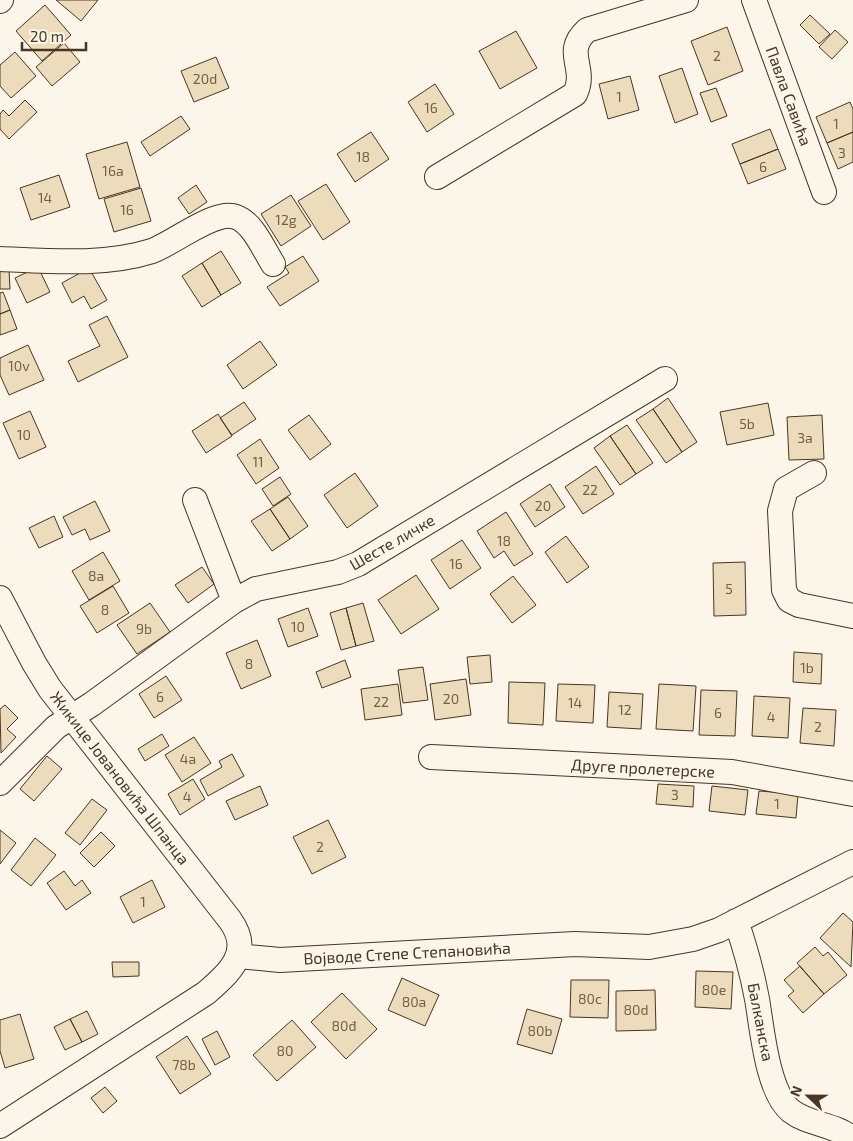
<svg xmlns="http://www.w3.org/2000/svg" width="853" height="1141" font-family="'Exo 2',sans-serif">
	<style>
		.building { fill: #ecdcbc; stroke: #4a3520 }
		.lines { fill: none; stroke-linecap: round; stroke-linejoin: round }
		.minor-casing { stroke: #4a3520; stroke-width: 26 }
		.minor { stroke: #fbf6e9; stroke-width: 24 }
		.labels { text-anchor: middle; stroke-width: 4; stroke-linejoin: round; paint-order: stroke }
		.number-label { font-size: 14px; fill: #725f47 }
		.street-label { font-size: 16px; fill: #4a3520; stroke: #fbf6e9 }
	</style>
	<rect width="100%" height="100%" fill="#fbf6e9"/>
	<!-- building -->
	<path class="building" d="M56 0H98L81 21Z
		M45 5 71 35 42 61 16 31Z
		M810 15 830 34 819 44 800 25Z
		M727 27 743 71 708 85 691 41Z
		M835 30 848 42 832 59 819 47Z
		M516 31 537 68 500 89 479 51Z
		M64 43 80 62 52 86 36 67Z
		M15 52 36 76 11 98 0 86V65Z
		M216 57 229 88 194 102 181 71Z
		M682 68 698 114 675 123 659 76Z
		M630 76 639 110 608 119 599 84Z
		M435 84 454 114 427 132 408 102Z
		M716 88 727 116 711 122 700 93Z
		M25 100 37 112 9 139 0 129V114L3 110 9 116Z
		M850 102 853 109V132L827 143 816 117Z
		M181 116 190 129 150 156 141 142Z
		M770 129 778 149 740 164 732 144Z
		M371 132 389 159 355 182 337 154Z
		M853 132V162L838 169 827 143Z
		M127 142 140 187 99 199 86 154Z
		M778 149 786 169 748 184 740 164Z
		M59 175 70 207 31 220 20 188Z
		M326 184 350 222 323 240 298 201Z
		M196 185 207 202 189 214 178 198Z
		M141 188 151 221 114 232 104 199Z
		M291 195 311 226 281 246 261 214Z
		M221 251 241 283 221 295 202 263Z
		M303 256 319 281 280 306 267 287 289 273 285 267Z
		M202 263 221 295 202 307 182 276Z
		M38 267 50 292 27 303 15 278Z
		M89 268 107 300 91 309 84 296 72 303 62 283Z
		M0 270H9L10 289H0Z
		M3 292 10 310 0 314V293Z
		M10 310 17 329 0 335V314Z
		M107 316 128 357 78 382 68 361 100 346 89 325Z
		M260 341 277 365 243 389 227 365Z
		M28 345 44 380 9 395 0 375V358Z
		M668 398 697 442 682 452 653 409Z
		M244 402 256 419 232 435 220 418Z
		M768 403 774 435 727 445 720 412Z
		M653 409 682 452 666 463 636 420Z
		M30 411 46 447 19 459 3 423Z
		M218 414 232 436 206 453 192 431Z
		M309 415 331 444 310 460 288 430Z
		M822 415 824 459 789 460 787 417Z
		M627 425 653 463 636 474 610 436Z
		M610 436 636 474 620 485 594 448Z
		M260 439 279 468 256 484 237 455Z
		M596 466 614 494 583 514 565 487Z
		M355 473 378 506 347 528 324 495Z
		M280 477 291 494 273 506 262 489Z
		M550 484 565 507 535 527 520 504Z
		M288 497 308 526 290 539 270 509Z
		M95 501 110 531 90 540 85 529 72 535 63 517Z
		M270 509 290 539 272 551 251 521Z
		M506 512 533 554 514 566 504 551 494 558 477 531Z
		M54 516 63 537 39 548 29 528Z
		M566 536 589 567 567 583 545 552Z
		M462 540 481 568 450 589 431 560Z
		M103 552 120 581 89 600 72 571Z
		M745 562 746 615 714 616 713 563Z
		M202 567 214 584 188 603 175 585Z
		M416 575 439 609 401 634 378 600Z
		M513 576 536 605 512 623 490 594Z
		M113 586 129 613 97 633 80 606Z
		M150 603 170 632 137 654 117 625Z
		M363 603 374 641 356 646 346 608Z
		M308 608 318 636 288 647 278 619Z
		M346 608 356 646 341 650 330 613Z
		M257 640 271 676 241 689 226 653Z
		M794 652 822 654 821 684 793 682Z
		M490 655 492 682 470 684 467 657Z
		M345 660 351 677 322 688 316 672Z
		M423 667 428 700 403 703 398 670Z
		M166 676 182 700 154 718 139 694Z
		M466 679 471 715 435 720 430 684Z
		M509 682 545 683 543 725 508 723Z
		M398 684 402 715 365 720 361 689Z
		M558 684 595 685 593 723 556 721Z
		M659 684 696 686 693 731 656 729Z
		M701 690 737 691 735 736 699 735Z
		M609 692 643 694 641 729 607 727Z
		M754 696 790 698 788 738 752 736Z
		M5 705 18 718 7 729 16 737 1 753 0 709Z
		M803 708 836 710 834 746 800 743Z
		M162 734 169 746 145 761 138 749Z
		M194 737 211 763 182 782 165 755Z
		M232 754 244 776 208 796 200 780 222 767 219 761Z
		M47 756 62 769 34 801 20 789Z
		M193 779 205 799 180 815 168 794Z
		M658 784 694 786 693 807 656 804Z
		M260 786 268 805 235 820 226 801Z
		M712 786 748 790 745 815 709 811Z
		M759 791 798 794 796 818 756 814Z
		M92 799 107 810 80 845 65 833Z
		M328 820 346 857 312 874 293 837Z
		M0 830 16 843 0 864Z
		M101 832 115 846 94 867 80 853Z
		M35 838 56 855 31 886 11 870Z
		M64 871 75 886 82 880 91 893 66 910 47 883Z
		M152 880 165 907 133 923 120 897Z
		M843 913 853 922 851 967 820 938Z
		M815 947 823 956 828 952 847 975 824 994 797 963Z
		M112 962H139V976L113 977Z
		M800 966 824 994 803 1013 788 996 794 991 784 980Z
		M696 971 733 972 731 1009 695 1007Z
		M402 978 439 995 425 1026 388 1010Z
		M571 980H609L608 1018 570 1017Z
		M655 990 656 1030 616 1031V991Z
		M342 993 377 1029 346 1059 311 1022Z
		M527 1009 562 1019 552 1054 517 1044Z
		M87 1011 98 1034 82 1042 70 1019Z
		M20 1014 34 1059 5 1068 0 1051V1020Z
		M70 1019 82 1042 65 1050 54 1027Z
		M292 1020 316 1047 277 1081 253 1055Z
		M217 1031 230 1057 215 1065 202 1039Z
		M187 1036 211 1074 180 1094 156 1057Z
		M105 1087 117 1101 103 1113 91 1098Z"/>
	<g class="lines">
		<!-- minor casing -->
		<g class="minor-casing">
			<path id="minor" d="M754 0 824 192
				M0 1 1 0
				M437 177 575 94C588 67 562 53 587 30L686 0
				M0 259C49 261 105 266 152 251 174 243 215 209 236 217 253 223 264 250 273 264
				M814 473 786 489 780 511 784 590 789 600 799 605 853 616
				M195 500 234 601
				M0 598 34 663 50 689 230 920C253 952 230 972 206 993L0 1126
				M431 757 732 772 853 794
				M0 783 56 727 92 704 234 601 256 589 338 572 358 564 665 379
				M736 921C745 947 752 972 757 999 762 1027 767 1092 791 1111 809 1125 835 1124 853 1139
				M238 956 280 960 575 944 649 947 693 939 719 930 853 862"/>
		</g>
		<!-- minor -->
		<use href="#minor" class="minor"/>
	</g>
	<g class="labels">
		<!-- number labels -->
		<g class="number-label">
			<text x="717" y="61">2</text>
			<text x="205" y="84">20d</text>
			<text x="619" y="102">1</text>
			<text x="431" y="113">16</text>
			<text x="836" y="129">1</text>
			<text x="842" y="158">3</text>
			<text x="363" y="162">18</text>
			<text x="763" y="172">6</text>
			<text x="113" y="176">16a</text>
			<text x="45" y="203">14</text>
			<text x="127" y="215">16</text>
			<text x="286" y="225">12g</text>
			<text x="19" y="371">10v</text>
			<text x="747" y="429">5b</text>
			<text x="24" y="440">10</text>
			<text x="805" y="443">3a</text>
			<text x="258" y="467">11</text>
			<text x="590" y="495">22</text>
			<text x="543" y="511">20</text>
			<text x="504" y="546">18</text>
			<text x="456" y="569">16</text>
			<text x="96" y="581">8a</text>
			<text x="729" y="594">5</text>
			<text x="105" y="615">8</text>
			<text x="298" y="632">10</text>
			<text x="144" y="634">9b</text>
			<text x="249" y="669">8</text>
			<text x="807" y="673">1b</text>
			<text x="160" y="702">6</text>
			<text x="451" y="704">20</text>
			<text x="381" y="707">22</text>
			<text x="575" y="708">14</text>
			<text x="625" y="715">12</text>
			<text x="718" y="718">6</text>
			<text x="771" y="722">4</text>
			<text x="818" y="732">2</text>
			<text x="188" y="764">4a</text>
			<text x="675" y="800">3</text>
			<text x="187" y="802">4</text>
			<text x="777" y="809">1</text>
			<text x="320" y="852">2</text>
			<text x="143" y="907">1</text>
			<text x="714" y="995">80e</text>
			<text x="590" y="1004">80c</text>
			<text x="414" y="1007">80a</text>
			<text x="636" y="1015">80d</text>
			<text x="344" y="1031">80đ</text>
			<text x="540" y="1036">80b</text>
			<text x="285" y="1056">80</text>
			<text x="184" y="1070">78b</text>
		</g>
		<!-- street labels -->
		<g class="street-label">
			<text transform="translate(789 96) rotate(70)" y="6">Павла Савића</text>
			<text transform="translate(392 542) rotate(-30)" y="6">Шесте личке</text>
			<text transform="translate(643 768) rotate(3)" y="6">Друге пролетерске</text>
			<text transform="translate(120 778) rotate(52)" y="6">Жикице Јовановића Шпанца</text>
			<text transform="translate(407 953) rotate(-3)" y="6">Војводе Степе Степановића</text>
			<text transform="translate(761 1022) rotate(79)" y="6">Балканска</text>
		</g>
	</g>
	<!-- north arrow -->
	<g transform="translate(808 1096) rotate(292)" stroke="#fbf6e9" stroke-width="4" paint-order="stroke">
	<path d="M0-4L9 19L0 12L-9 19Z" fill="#4a3520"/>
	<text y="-8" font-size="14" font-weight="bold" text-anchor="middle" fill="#4a3520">N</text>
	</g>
	<!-- scale -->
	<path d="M22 42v8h64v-8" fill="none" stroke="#4a3520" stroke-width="2.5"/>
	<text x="30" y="42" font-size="15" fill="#4a3520" stroke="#fbf6e9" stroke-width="4" paint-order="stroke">20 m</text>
</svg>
